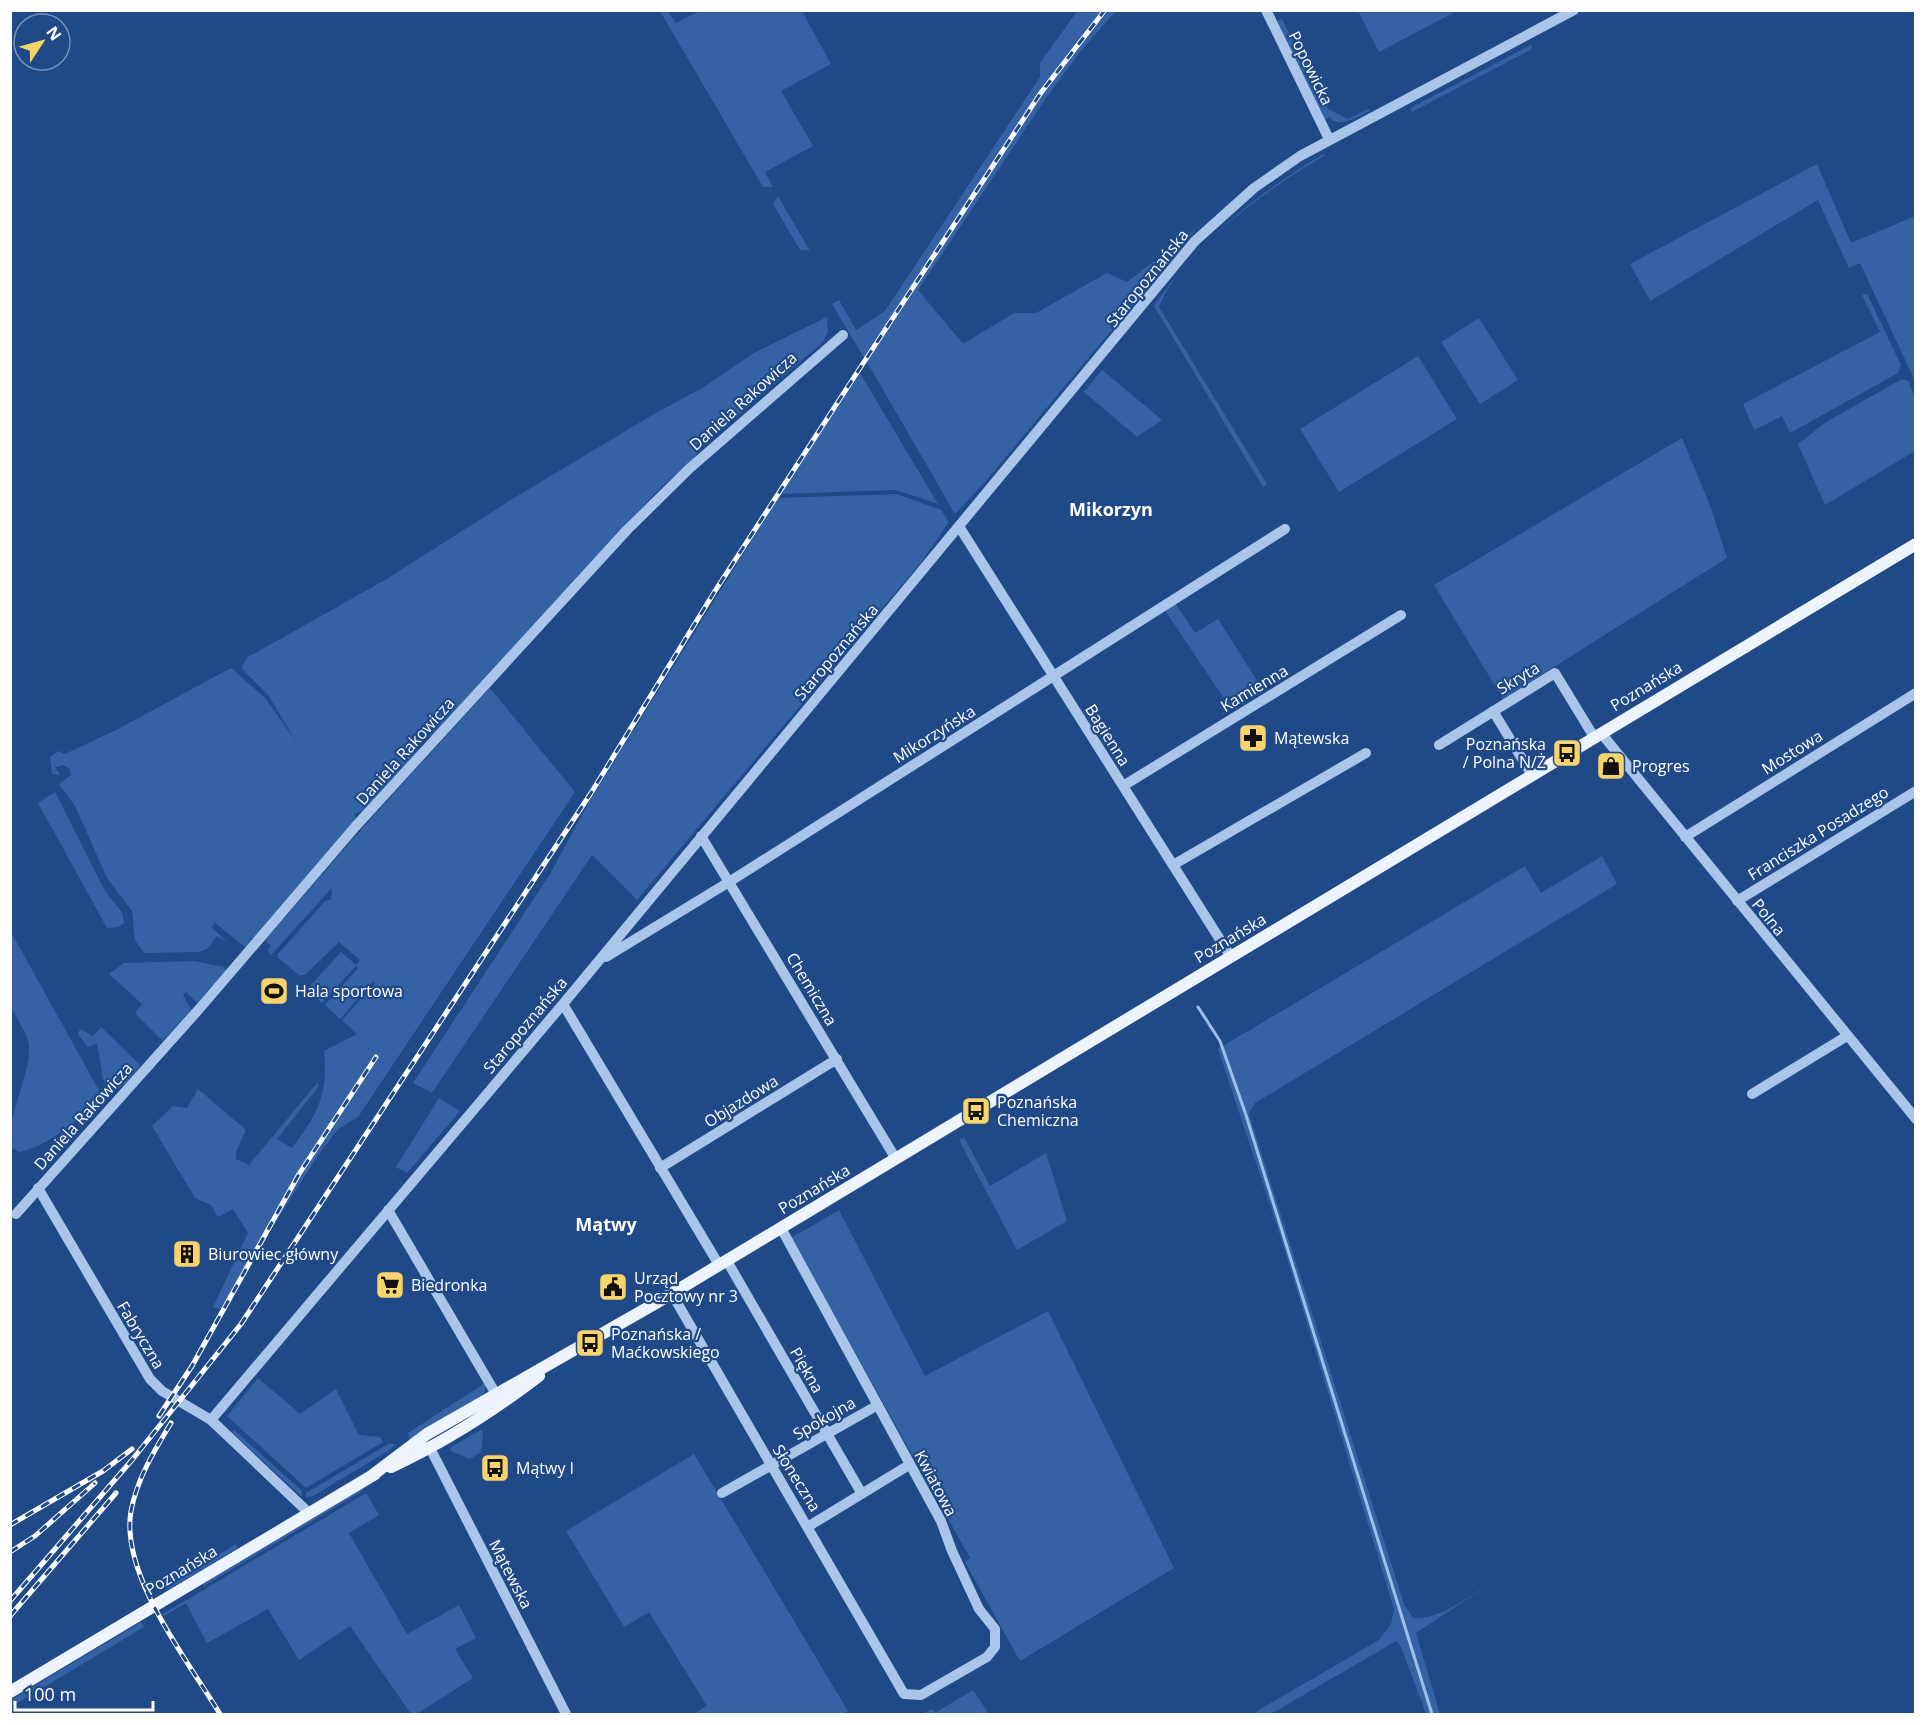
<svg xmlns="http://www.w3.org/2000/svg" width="1926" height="1725" font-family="'Open Sans',sans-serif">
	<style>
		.green { fill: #3462a4 }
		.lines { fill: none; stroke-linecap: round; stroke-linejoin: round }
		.stream { stroke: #9ebfeb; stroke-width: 3 }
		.minor { stroke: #aac5ea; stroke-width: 10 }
		.major { stroke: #eef4fe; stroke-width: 12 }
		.rail-casing { stroke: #fff; stroke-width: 5 }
		.rail { stroke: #204987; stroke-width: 3; stroke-dasharray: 9; stroke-linecap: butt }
		.labels { text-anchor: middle; stroke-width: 4.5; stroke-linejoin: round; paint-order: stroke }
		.street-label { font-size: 16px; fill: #fff; stroke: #204987 }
		.poi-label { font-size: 16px; fill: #fff; stroke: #204987; text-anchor: start }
		.neighbourhood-label { font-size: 18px; font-weight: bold; fill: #fff; stroke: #204987 }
	</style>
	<rect width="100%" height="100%" fill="#204987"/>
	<!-- green -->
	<path class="green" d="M1078 10 1101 11 1039 93 864 358 832 304 839 300 856 330 885 311 1040 77V63Z
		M1109 10 1116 11 1084 47 1046 98 918 290 963 344 1014 313H1036L1107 273 1127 282 1196 229 985 482 955 514 867 362 1042 95Z
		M660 11H668L676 23 699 11H802L831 64 781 91 813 146 765 172 773 187H763Z
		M1452 11 1453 13 1379 52 1358 11Z
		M1282 19 1328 109 1348 119 1369 109 1370 111C1358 116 1339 130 1329 117L1325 120 1277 21Z
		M1531 45 1532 49 1412 112 1410 108Z
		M1323 154 1325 155C1271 188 1183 247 1159 307L1267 484 1263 487 1154 306C1198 241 1257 194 1323 154Z
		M1817 164 1851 243 1915 216V381L1860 263 1849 268 1818 200 1650 301 1630 264Z
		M778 196 810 251 800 250 773 204Z
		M1867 294 1901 365 1898 373 1790 433 1782 416 1754 430 1743 404 1880 332 1862 295Z
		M827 317 828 332 823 342 705 444 692 460 657 491 432 737 423 730 404 750 410 754 421 748 363 811 354 814 356 818 353 822 253 939 249 938 251 941 245 947 215 923 211 927 228 943 217 936 207 949 199 952 144 953 135 940 132 911 107 878 75 806 59 784 71 775 70 769 63 765 55 767 60 775 52 774 50 757 58 751 65 754 118 729 231 668 266 699 297 743 268 695 243 670 242 666 248 657 385 580 514 498 654 414 704 387 752 354Z
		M1479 318 1518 380 1480 404 1441 342Z
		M1418 356 1457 419 1339 492 1300 429Z
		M1102 370 1162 420 1137 437 1084 392Z
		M860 373 938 504 896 490 780 494Z
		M1902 379 1908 381 1915 397V451L1825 505 1798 444 1826 422Z
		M1682 438 1711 508 1727 558 1503 699 1434 585Z
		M897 494 941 510 949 522 922 561 637 900 592 855 432 1093 413 1083 550 874 589 802 778 498Z
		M1175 603 1195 633 1218 619 1263 690 1231 709 1164 609Z
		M490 688 575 792 358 1117 338 1129 317 1157 220 1309 213 1307 248 1233 233 1209 218 1217 211 1205 195 1198 152 1126 173 1106 187 1108 198 1089 246 1130 236 1152V1159L249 1165 317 1083 319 1086 277 1139 292 1148C318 1113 328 1096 324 1051L357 1034 342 1020 375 983 373 982 340 1019 325 1005 358 968 356 966 322 1003 307 989 341 952 356 965 360 960 339 942 305 975H299L278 958V954L325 901 331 899 332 888 271 955 268 950 271 946 265 940 375 814Z
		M55 792 105 891 122 912 124 923 118 927 107 928 38 803Z
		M1602 856 1617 884 1255 1103 1249 1114 1404 1604 1413 1618C1438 1621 1469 1596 1490 1584L1416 1633 1440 1714H1426L1401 1647 1396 1641 1271 1714H1252L1379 1640 1391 1624 1394 1609 1280 1235 1218 1049 1525 866 1541 893Z
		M11 932 101 1094 100 1100C76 1120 50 1146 19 1152L12 1148C5 1120 27 1083 29 1053 31 1035 17 1022 11 1006 6 993 10 949 11 932Z
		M194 961 224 967 226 970 197 1003 186 992 183 995 191 1010 163 1041 135 1013 142 1004 109 974 124 963Z
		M101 1027 140 1065C131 1076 124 1092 109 1089L103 1079 97 1043 88 1047 78 1034 80 1029 93 1036Z
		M439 1098 460 1111 407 1173 396 1167Z
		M964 1137 990 1186 1046 1153 1067 1221 1017 1250 959 1140Z
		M839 1210 925 1376 1048 1311 1174 1568 1020 1661 965 1562 970 1558 791 1238Z
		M258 1378 300 1414 336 1389 359 1435 380 1437 383 1442 306 1488 227 1416Z
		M485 1383V1392L481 1396 410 1441 408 1433Z
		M234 1430 302 1491V1497L232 1432Z
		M481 1430 483 1432 481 1452 470 1459 451 1451V1447Z
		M390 1443 395 1445 388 1451 313 1496 306 1498V1493Z
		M694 1454 848 1711 843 1714H694L707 1706 649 1612 624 1627 566 1531Z
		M362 1487 364 1490 204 1586 203 1584Z
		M366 1493 379 1515 349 1533 407 1634 459 1605 476 1638 455 1649 473 1678 417 1714H411L350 1626 299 1660 268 1609 207 1643 186 1603 164 1616 163 1614Z
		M236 1544 238 1548 167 1590 165 1586Z
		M141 1622 144 1627 11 1707V1700Z
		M973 1690 989 1714H923L932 1709 935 1713Z"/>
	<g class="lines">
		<!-- stream -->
		<path class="stream" d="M1198 1007 1220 1041 1246 1115 1432 1714"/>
		<!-- minor -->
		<path class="minor" d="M1266 10 1329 139
			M960 528 1231 957
			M1493 711 1532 775
			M1601 733 1916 1119
			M1439 745 1555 673 1594 737
			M1123 786 1401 615
			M701 836 896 1159
			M1685 837 1916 693
			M1173 865 1366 753
			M1737 901 1916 791
			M606 957 729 882 1285 529
			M563 1004 719 1265
			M1752 1094 1847 1036
			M660 1168 837 1059
			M38 1188 150 1379 162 1391 211 1420 309 1513
			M388 1210 500 1401
			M16 1214 200 1008 355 827 627 530 690 468 843 335
			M727 1261 862 1494
			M672 1294 904 1694 921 1695 987 1657 995 1647V1629L979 1609 952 1551 941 1521 781 1228
			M211 1420 563 1004 1195 241 1254 188 1300 156 1574 10
			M423 1446 430 1448 566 1714
			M722 1493 878 1405
			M809 1526 909 1465"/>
		<!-- major -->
		<path class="major" d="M391 1467C443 1443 493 1411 539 1376
			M370 1477 427 1434 656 1303 1916 544
			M10 1692 375 1474"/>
		<!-- rail casing -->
		<g class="rail-casing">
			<path id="rail" d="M159 1416 192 1366 299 1174 376 1057
				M171 1423C154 1451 137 1479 131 1511 120 1575 188 1661 220 1714
				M10 1525 103 1471 132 1449
				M10 1552 35 1536 95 1483
				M10 1601 132 1460 241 1324 591 793 715 591 862 365 1040 94 1105 10
				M10 1616 116 1493"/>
		</g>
		<!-- rail -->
		<use href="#rail" class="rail"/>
	</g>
	<!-- icons -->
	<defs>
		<g id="pharmacy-square" transform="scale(1.5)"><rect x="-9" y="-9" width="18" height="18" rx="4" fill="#f7d46b" stroke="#204987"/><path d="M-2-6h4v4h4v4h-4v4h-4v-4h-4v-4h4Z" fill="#111"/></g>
		<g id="bus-square" transform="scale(1.5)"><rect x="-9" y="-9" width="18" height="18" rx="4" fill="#f7d46b" stroke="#204987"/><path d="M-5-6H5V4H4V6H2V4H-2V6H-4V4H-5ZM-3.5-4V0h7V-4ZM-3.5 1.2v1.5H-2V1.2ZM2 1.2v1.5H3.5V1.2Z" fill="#111"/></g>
		<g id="shop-square" transform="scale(1.5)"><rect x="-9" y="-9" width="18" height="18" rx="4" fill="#f7d46b" stroke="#204987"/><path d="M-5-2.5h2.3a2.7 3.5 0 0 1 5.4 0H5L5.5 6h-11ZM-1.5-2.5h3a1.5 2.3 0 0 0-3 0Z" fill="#111"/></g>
		<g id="stadium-square" transform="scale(1.5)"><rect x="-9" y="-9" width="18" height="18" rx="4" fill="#f7d46b" stroke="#204987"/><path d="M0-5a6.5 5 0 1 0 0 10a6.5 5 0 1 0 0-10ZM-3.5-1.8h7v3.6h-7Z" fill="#111"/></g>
		<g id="building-square" transform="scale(1.5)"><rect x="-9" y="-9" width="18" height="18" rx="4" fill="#f7d46b" stroke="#204987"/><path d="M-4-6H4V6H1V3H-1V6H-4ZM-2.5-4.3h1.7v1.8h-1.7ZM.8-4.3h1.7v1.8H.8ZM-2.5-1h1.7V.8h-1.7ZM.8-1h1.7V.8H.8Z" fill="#111"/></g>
		<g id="supermarket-square" transform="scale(1.5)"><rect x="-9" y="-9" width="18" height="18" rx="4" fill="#f7d46b" stroke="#204987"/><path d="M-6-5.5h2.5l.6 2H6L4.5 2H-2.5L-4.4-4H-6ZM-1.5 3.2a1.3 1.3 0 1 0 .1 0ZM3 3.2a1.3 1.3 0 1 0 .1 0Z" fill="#111"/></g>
		<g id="civic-square" transform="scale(1.5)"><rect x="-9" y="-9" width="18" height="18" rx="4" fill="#f7d46b" stroke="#204987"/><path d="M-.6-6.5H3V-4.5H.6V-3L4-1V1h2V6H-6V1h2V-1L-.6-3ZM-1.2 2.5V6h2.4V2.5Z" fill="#111"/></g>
	</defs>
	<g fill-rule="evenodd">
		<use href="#pharmacy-square" x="1253" y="738"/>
		<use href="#bus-square" x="1567" y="753"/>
		<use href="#shop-square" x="1611" y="766"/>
		<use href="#stadium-square" x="274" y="991"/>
		<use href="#bus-square" x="976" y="1111"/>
		<use href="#building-square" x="187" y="1254"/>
		<use href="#supermarket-square" x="390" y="1285"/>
		<use href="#civic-square" x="613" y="1287"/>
		<use href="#bus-square" x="590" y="1343"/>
		<use href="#bus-square" x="495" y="1468"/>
	</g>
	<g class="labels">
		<!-- street labels -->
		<g class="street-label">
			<text transform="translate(1311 68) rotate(64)" y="6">Popowicka</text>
			<text transform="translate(1147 278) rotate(-51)" y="6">Staropoznańska</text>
			<text transform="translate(743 401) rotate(-42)" y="6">Daniela Rakowicza</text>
			<text transform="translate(836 652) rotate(-50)" y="6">Staropoznańska</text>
			<text transform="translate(1518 678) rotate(-31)" y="6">Skryta</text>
			<text transform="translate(1646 686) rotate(-31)" y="6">Poznańska</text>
			<text transform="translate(1254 688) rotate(-31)" y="6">Kamienna</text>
			<text transform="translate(934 734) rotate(-32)" y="6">Mikorzyńska</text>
			<text transform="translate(1108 735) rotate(58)" y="6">Bagienna</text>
			<text transform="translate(405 751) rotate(-48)" y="6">Daniela Rakowicza</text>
			<text transform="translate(1792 752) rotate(-32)" y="6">Mostowa</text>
			<text transform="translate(1818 833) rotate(-32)" y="6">Franciszka Posadzego</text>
			<text transform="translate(1769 917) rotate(51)" y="6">Polna</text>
			<text transform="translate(1230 938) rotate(-31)" y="6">Poznańska</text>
			<text transform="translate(812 989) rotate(59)" y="6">Chemiczna</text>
			<text transform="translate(525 1025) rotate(-50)" y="6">Staropoznańska</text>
			<text transform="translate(741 1101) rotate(-32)" y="6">Objazdowa</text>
			<text transform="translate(83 1116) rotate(-48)" y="6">Daniela Rakowicza</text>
			<text transform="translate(814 1189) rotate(-31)" y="6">Poznańska</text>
			<text transform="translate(141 1335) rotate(59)" y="6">Fabryczna</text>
			<text transform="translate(807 1370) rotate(60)" y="6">Piękna</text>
			<text transform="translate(824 1418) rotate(-30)" y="6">Spokojna</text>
			<text transform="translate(797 1478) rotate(58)" y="6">Słoneczna</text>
			<text transform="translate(936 1483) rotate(62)" y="6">Kwiatowa</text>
			<text transform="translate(181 1570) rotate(-31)" y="6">Poznańska</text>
			<text transform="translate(511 1574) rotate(63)" y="6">Mątewska</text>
		</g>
		<!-- poi labels -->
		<g class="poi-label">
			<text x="1274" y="744">Mątewska</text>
			<text x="1546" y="750" text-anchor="end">Poznańska<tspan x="1546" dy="18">/ Polna N/Ż</tspan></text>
			<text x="1632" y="772">Progres</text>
			<text x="295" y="997">Hala sportowa</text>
			<text x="997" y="1108">Poznańska<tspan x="997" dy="18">Chemiczna</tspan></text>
			<text x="208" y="1260">Biurowiec główny</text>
			<text x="634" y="1284">Urząd<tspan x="634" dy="18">Pocztowy nr 3</tspan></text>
			<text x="411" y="1291">Biedronka</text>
			<text x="611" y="1340">Poznańska /<tspan x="611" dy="18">Maćkowskiego</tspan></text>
			<text x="516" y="1474">Mątwy I</text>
		</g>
		<!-- neighbourhood labels -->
		<g class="neighbourhood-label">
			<text x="1111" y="516">Mikorzyn</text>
			<text x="606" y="1231">Mątwy</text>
		</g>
	</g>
	<!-- border -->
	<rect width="1926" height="1725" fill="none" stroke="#ffffff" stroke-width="24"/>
	<!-- north arrow -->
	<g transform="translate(42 42) rotate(54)"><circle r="28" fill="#204987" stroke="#7992b7" stroke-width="1.5"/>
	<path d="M0-4.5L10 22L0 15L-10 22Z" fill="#f7d46b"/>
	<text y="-9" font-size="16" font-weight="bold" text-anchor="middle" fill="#ffffff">N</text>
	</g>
	<!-- scale -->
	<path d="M15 1701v9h138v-9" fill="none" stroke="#ffffff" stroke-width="3"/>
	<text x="24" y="1701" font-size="18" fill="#ffffff" stroke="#204987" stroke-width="4.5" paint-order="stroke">100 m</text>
</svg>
